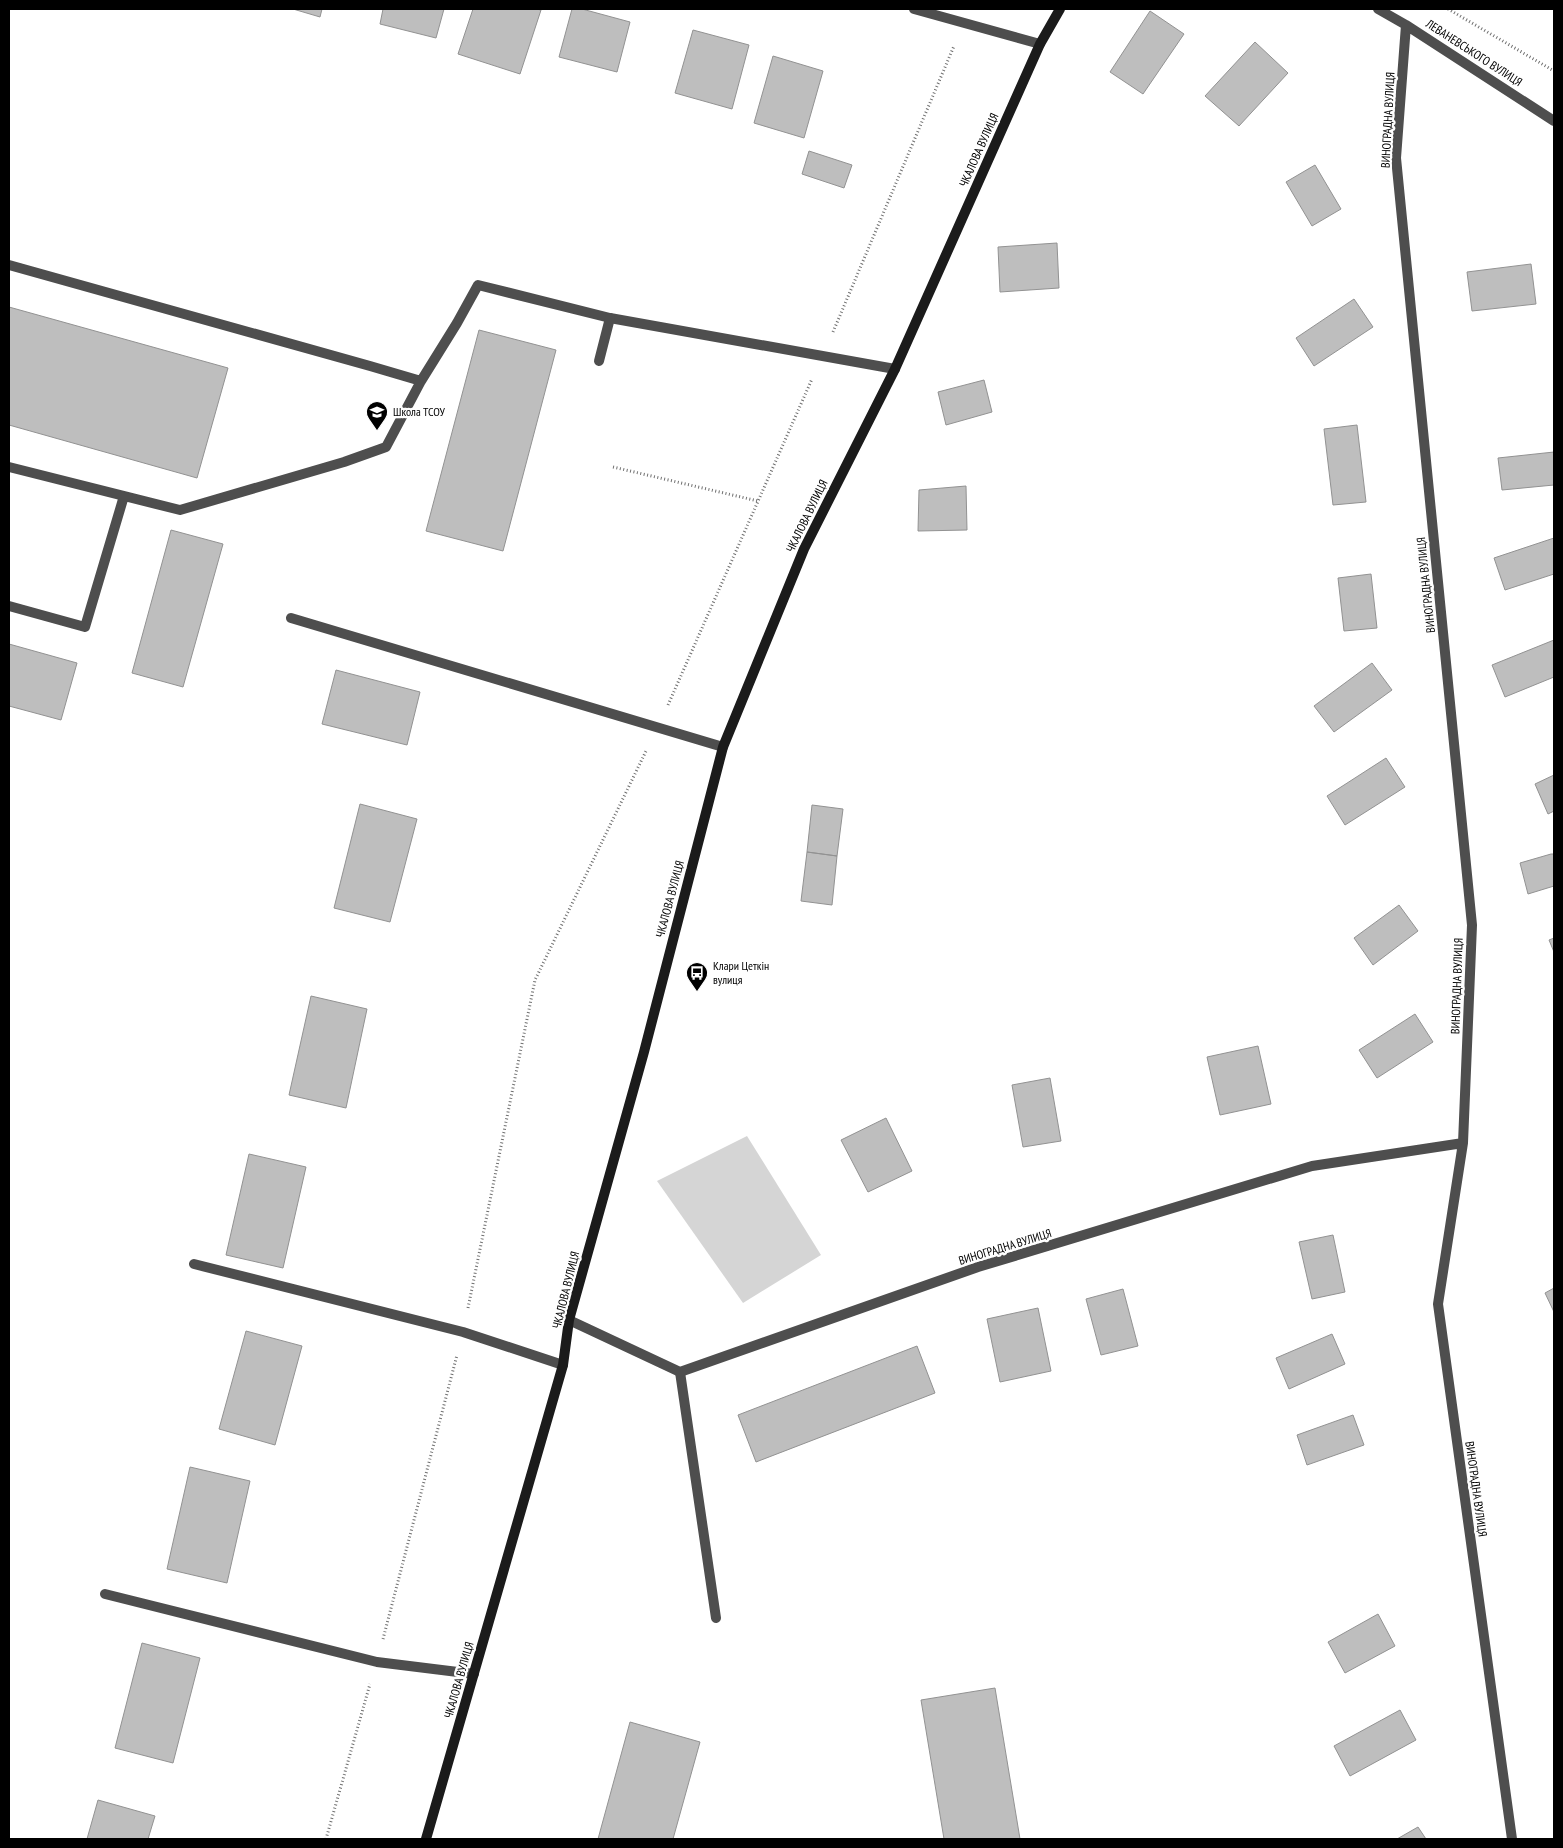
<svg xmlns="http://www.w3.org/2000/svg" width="1563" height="1848" font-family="'PT Sans Narrow',sans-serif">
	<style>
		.green { fill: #d5d5d5 }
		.building { fill: #bebebe; stroke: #929292 }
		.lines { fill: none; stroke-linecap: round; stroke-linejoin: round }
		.path { stroke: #707070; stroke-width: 3; stroke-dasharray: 1 2.5; stroke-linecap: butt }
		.service { stroke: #4e4e4e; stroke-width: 10 }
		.pedestrian { stroke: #4e4e4e; stroke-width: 10 }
		.minor { stroke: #4e4e4e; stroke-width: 10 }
		.tertiary { stroke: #4e4e4e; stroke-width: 10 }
		.secondary { stroke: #1b1b1b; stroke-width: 10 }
		.labels { text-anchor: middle; stroke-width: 4.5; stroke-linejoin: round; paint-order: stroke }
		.street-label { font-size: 12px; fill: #000; stroke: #fff }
		.poi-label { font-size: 12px; fill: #000; stroke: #fff; text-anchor: start }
	</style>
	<rect width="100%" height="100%" fill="#fff"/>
	<!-- green -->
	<path class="green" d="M747 1136 821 1255 743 1303 657 1181Z"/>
	<!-- building -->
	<path class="building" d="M293 9H322L320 17Z
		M383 9H444L436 38 380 24Z
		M473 9H536L541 10 520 74 458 54Z
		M572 9H582L630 22 617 72 559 57Z
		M1150 11 1184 34 1143 94 1110 72Z
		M693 30 749 45 732 109 675 93Z
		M1255 42 1288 73 1239 126 1205 96Z
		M773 56 823 71 804 138 754 123Z
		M809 151 852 165 844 188 802 174Z
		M1315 165 1341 209 1312 226 1286 182Z
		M1057 243 1059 288 1000 292 998 247Z
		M1531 264 1536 304 1472 311 1467 272Z
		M1354 299 1373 327 1314 366 1296 338Z
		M9 307 228 368 197 478 9 425Z
		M479 330 556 350 503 551 426 531Z
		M984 380 992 412 946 425 938 392Z
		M1357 425 1366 502 1333 505 1324 429Z
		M1554 452V485L1502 490 1498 458Z
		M966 486 967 530 918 531 919 490Z
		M171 530 223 544 183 687 132 673Z
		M1554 538V574L1505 590 1494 558Z
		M1371 574 1377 628 1344 631 1338 578Z
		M1554 640V677L1505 697 1492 665Z
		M9 644 77 663 61 720 9 706Z
		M1372 663 1392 690 1334 732 1314 706Z
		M336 670 420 692 407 745 322 724Z
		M1386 758 1405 787 1345 825 1327 796Z
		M1554 775V811L1548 814 1535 784Z
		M360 804 417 819 390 922 334 908Z
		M812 805 843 809 837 856 807 852Z
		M807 852 837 856 832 905 801 901Z
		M1551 854H1554V886L1528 894 1520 863Z
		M1399 905 1418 931 1373 965 1354 938Z
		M1554 938V952L1549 940Z
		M311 996 367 1009 346 1108 289 1095Z
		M1415 1014 1433 1042 1377 1078 1359 1050Z
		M1258 1046 1271 1104 1220 1115 1207 1057Z
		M1050 1078 1061 1141 1023 1147 1012 1085Z
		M886 1118 912 1171 868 1192 841 1140Z
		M249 1154 306 1167 283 1268 226 1255Z
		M1333 1235 1345 1292 1312 1299 1299 1242Z
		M1554 1288V1312L1545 1293Z
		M1123 1289 1138 1346 1101 1355 1086 1299Z
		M1038 1308 1051 1371 1000 1382 987 1319Z
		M246 1331 302 1346 275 1445 219 1429Z
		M1332 1334 1345 1364 1289 1389 1276 1358Z
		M917 1346 935 1393 756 1462 738 1415Z
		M1353 1415 1364 1445 1307 1465 1297 1435Z
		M190 1467 250 1481 227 1583 167 1569Z
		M1378 1614 1395 1646 1345 1673 1328 1642Z
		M142 1643 200 1658 173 1763 115 1748Z
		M995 1688 1020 1839H944L921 1700Z
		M1400 1710 1416 1740 1350 1776 1334 1746Z
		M630 1722 700 1742 673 1839H598Z
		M98 1800 155 1816 148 1839H87Z
		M1418 1827 1426 1839H1397Z"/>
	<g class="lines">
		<!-- path -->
		<path class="path" d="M1448 9 1554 71
			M833 332 954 46
			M613 467 758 501
			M668 705 812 379
			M468 1308 535 980 647 749
			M383 1639 457 1355
			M326 1839 370 1684"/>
		<!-- service -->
		<path class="service" d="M9 265 370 366 421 381 457 323 478 285 610 318 895 369
			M9 467 180 510 344 462 386 447 421 381
			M9 606 85 627 124 496
			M291 618 723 747
			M194 1264 463 1332 563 1365
			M680 1372 716 1618
			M105 1594 377 1662 474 1674"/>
		<!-- pedestrian -->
		<path class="pedestrian" d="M599 361 610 318"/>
		<!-- minor -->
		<path class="minor" d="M1378 9 1406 25 1554 121
			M1406 25 1396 158 1472 925 1463 1143 1438 1304 1512 1839
			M569 1320 680 1372 978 1267 1312 1166 1463 1143"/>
		<!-- tertiary -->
		<path class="tertiary" d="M914 9 1040 44"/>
		<!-- secondary -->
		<path class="secondary" d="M426 1839 563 1365 569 1320 644 1052 723 747 804 549 895 369 1040 44 1060 9"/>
	</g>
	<!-- icons -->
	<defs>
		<g id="school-pin" transform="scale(1.125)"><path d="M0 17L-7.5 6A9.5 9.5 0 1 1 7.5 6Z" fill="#000" stroke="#fff"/><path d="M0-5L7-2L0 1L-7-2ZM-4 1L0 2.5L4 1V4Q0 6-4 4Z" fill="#fff"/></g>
		<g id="bus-pin" transform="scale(1.125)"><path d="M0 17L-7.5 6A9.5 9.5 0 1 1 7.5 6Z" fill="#000" stroke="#fff"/><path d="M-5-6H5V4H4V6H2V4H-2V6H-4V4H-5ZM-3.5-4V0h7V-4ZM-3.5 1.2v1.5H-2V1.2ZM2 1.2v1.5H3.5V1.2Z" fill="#fff"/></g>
	</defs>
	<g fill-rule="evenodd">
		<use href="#school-pin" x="377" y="412"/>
		<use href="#bus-pin" x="697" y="973"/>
	</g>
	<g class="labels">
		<!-- street labels -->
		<g class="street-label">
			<text transform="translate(1474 53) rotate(33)" y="4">ЛЕВАНЕВСЬКОГО ВУЛИЦЯ</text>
			<text transform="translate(1388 120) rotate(-87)" y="4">ВИНОГРАДНА ВУЛИЦЯ</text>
			<text transform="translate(979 150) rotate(-66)" y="4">ЧКАЛОВА ВУЛИЦЯ</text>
			<text transform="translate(807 516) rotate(-64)" y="4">ЧКАЛОВА ВУЛИЦЯ</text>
			<text transform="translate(1426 585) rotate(-96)" y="4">ВИНОГРАДНА ВУЛИЦЯ</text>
			<text transform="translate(670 899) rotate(-75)" y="4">ЧКАЛОВА ВУЛИЦЯ</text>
			<text transform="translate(1457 986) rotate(-88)" y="4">ВИНОГРАДНА ВУЛИЦЯ</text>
			<text transform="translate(1005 1247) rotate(-17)" y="4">ВИНОГРАДНА ВУЛИЦЯ</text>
			<text transform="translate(566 1290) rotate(-76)" y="4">ЧКАЛОВА ВУЛИЦЯ</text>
			<text transform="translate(1476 1489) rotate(82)" y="4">ВИНОГРАДНА ВУЛИЦЯ</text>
			<text transform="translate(459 1680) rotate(-74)" y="4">ЧКАЛОВА ВУЛИЦЯ</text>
		</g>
		<!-- poi labels -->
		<g class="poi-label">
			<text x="393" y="416">Школа ТСОУ</text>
			<text x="713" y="970">Клари Цеткін<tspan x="713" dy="14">вулиця</tspan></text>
		</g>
	</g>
	<!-- border -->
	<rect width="1563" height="1848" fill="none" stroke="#000000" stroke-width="20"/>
</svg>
